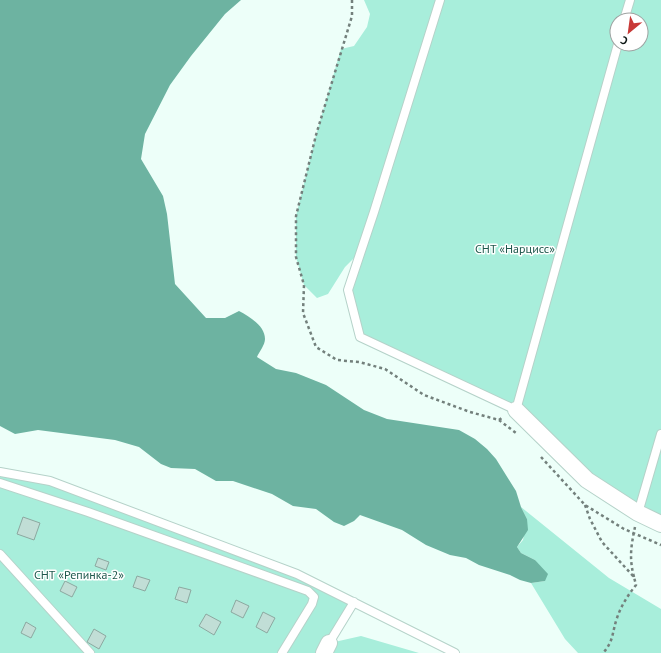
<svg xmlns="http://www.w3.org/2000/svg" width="661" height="653" font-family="'PT Sans',sans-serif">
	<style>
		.green { fill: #a8eedb; fill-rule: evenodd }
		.water { fill: #6db3a1 }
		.building { fill: #c1ded6; stroke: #8ca8a0 }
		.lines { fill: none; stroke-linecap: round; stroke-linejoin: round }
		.lane-casing { stroke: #b5d2c9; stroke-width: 10 }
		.street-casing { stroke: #b5d2c9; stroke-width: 18 }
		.path { stroke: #73807c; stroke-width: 2.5; stroke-dasharray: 3 3; stroke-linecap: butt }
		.lane { stroke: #fff; stroke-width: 8 }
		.street { stroke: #fff; stroke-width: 16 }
		.labels { text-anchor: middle; stroke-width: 3; stroke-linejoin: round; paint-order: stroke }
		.park-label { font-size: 12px; fill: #1e584c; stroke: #fff }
	</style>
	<rect width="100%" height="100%" fill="#edfff9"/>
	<!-- green -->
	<path class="green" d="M364 0H661V524L638 513 516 410 360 337 348 290 358 254 345 267 328 294 317 298 304 285 296 257V216L316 135 341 49 354 46 367 27 370 14ZM617 20H641V44H617Z
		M0 472 50 481 297 574 354 602 330 643 361 636 419 653H0Z
		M521 507 609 578 661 609V653H578L565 639 531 583 545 581 535 560 521 553 517 547 523 540 527 519Z"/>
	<!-- water -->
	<path class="water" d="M0 0H241L225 14 191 56 170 85 145 134 141 159 163 196 167 214 175 284 206 318H225L239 311C250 317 265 326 265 339 265 345 259 352 257 357L276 369 296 373 326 385 364 410 387 419 459 430 475 439 487 449 496 459 516 491 521 507 527 519 528 530 517 547 521 553 535 560 548 574 545 581 531 583 520 580 510 575 479 565 466 558 450 555 426 545 402 530 360 515 354 521 344 526 334 522 316 509 293 506 272 494 233 481H216L195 469 171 468 161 464 139 447 115 440 38 430 15 434 0 426Z"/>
	<!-- building -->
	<path class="building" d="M23 517 40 523 34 540 17 534Z
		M98 558 109 562 106 570 95 566Z
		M137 576 150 580 145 591 133 587Z
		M65 581 77 587 72 597 60 591Z
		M179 587 191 590 187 603 175 599Z
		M236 600 249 606 243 618 231 612Z
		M263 612 275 618 267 633 256 627Z
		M206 614 221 622 214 635 199 626Z
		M26 622 36 628 31 638 21 633Z
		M94 629 106 636 99 649 87 642Z"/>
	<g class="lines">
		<!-- lane casing -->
		<g class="lane-casing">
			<path id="lane" d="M440 0 374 212 348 290 360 337 516 410 618 44
				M624 20 630 0
				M0 472 50 481 297 574 455 653
				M0 483 88 512 308 591 314 597 312 604 282 653
				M638 513 661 434
				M0 554 90 653
				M329 643 354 602"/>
		</g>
		<!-- street casing -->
		<g class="street-casing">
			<path id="street" d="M516 410 587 480 638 513 661 524
				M324 653 329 643"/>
		</g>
		<!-- path -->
		<path class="path" d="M352 0V16L316 135 296 216V257L304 285 303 313 316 347 337 360 359 362 385 369 424 395 470 412 499 420 503 417
			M499 420 516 433
			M541 457 585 505 624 529 661 545
			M585 505 590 519 602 542 634 577 636 585C628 595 621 606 617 618 612 632 614 641 603 653
			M634 577C629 558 631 546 635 527"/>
		<!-- lane -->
		<use href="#lane" class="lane"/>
		<!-- street -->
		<use href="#street" class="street"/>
	</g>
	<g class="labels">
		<!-- park labels -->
		<g class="park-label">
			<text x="515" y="253">СНТ «Нарцисс»</text>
			<text x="79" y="579">СНТ «Репинка-2»</text>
		</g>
	</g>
	<!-- north arrow -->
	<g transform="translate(629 32) rotate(209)"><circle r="19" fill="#ffffff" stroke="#9ea2a1"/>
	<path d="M0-3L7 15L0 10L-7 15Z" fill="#c83937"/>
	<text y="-6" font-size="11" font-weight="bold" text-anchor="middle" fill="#0d1715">С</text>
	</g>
</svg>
